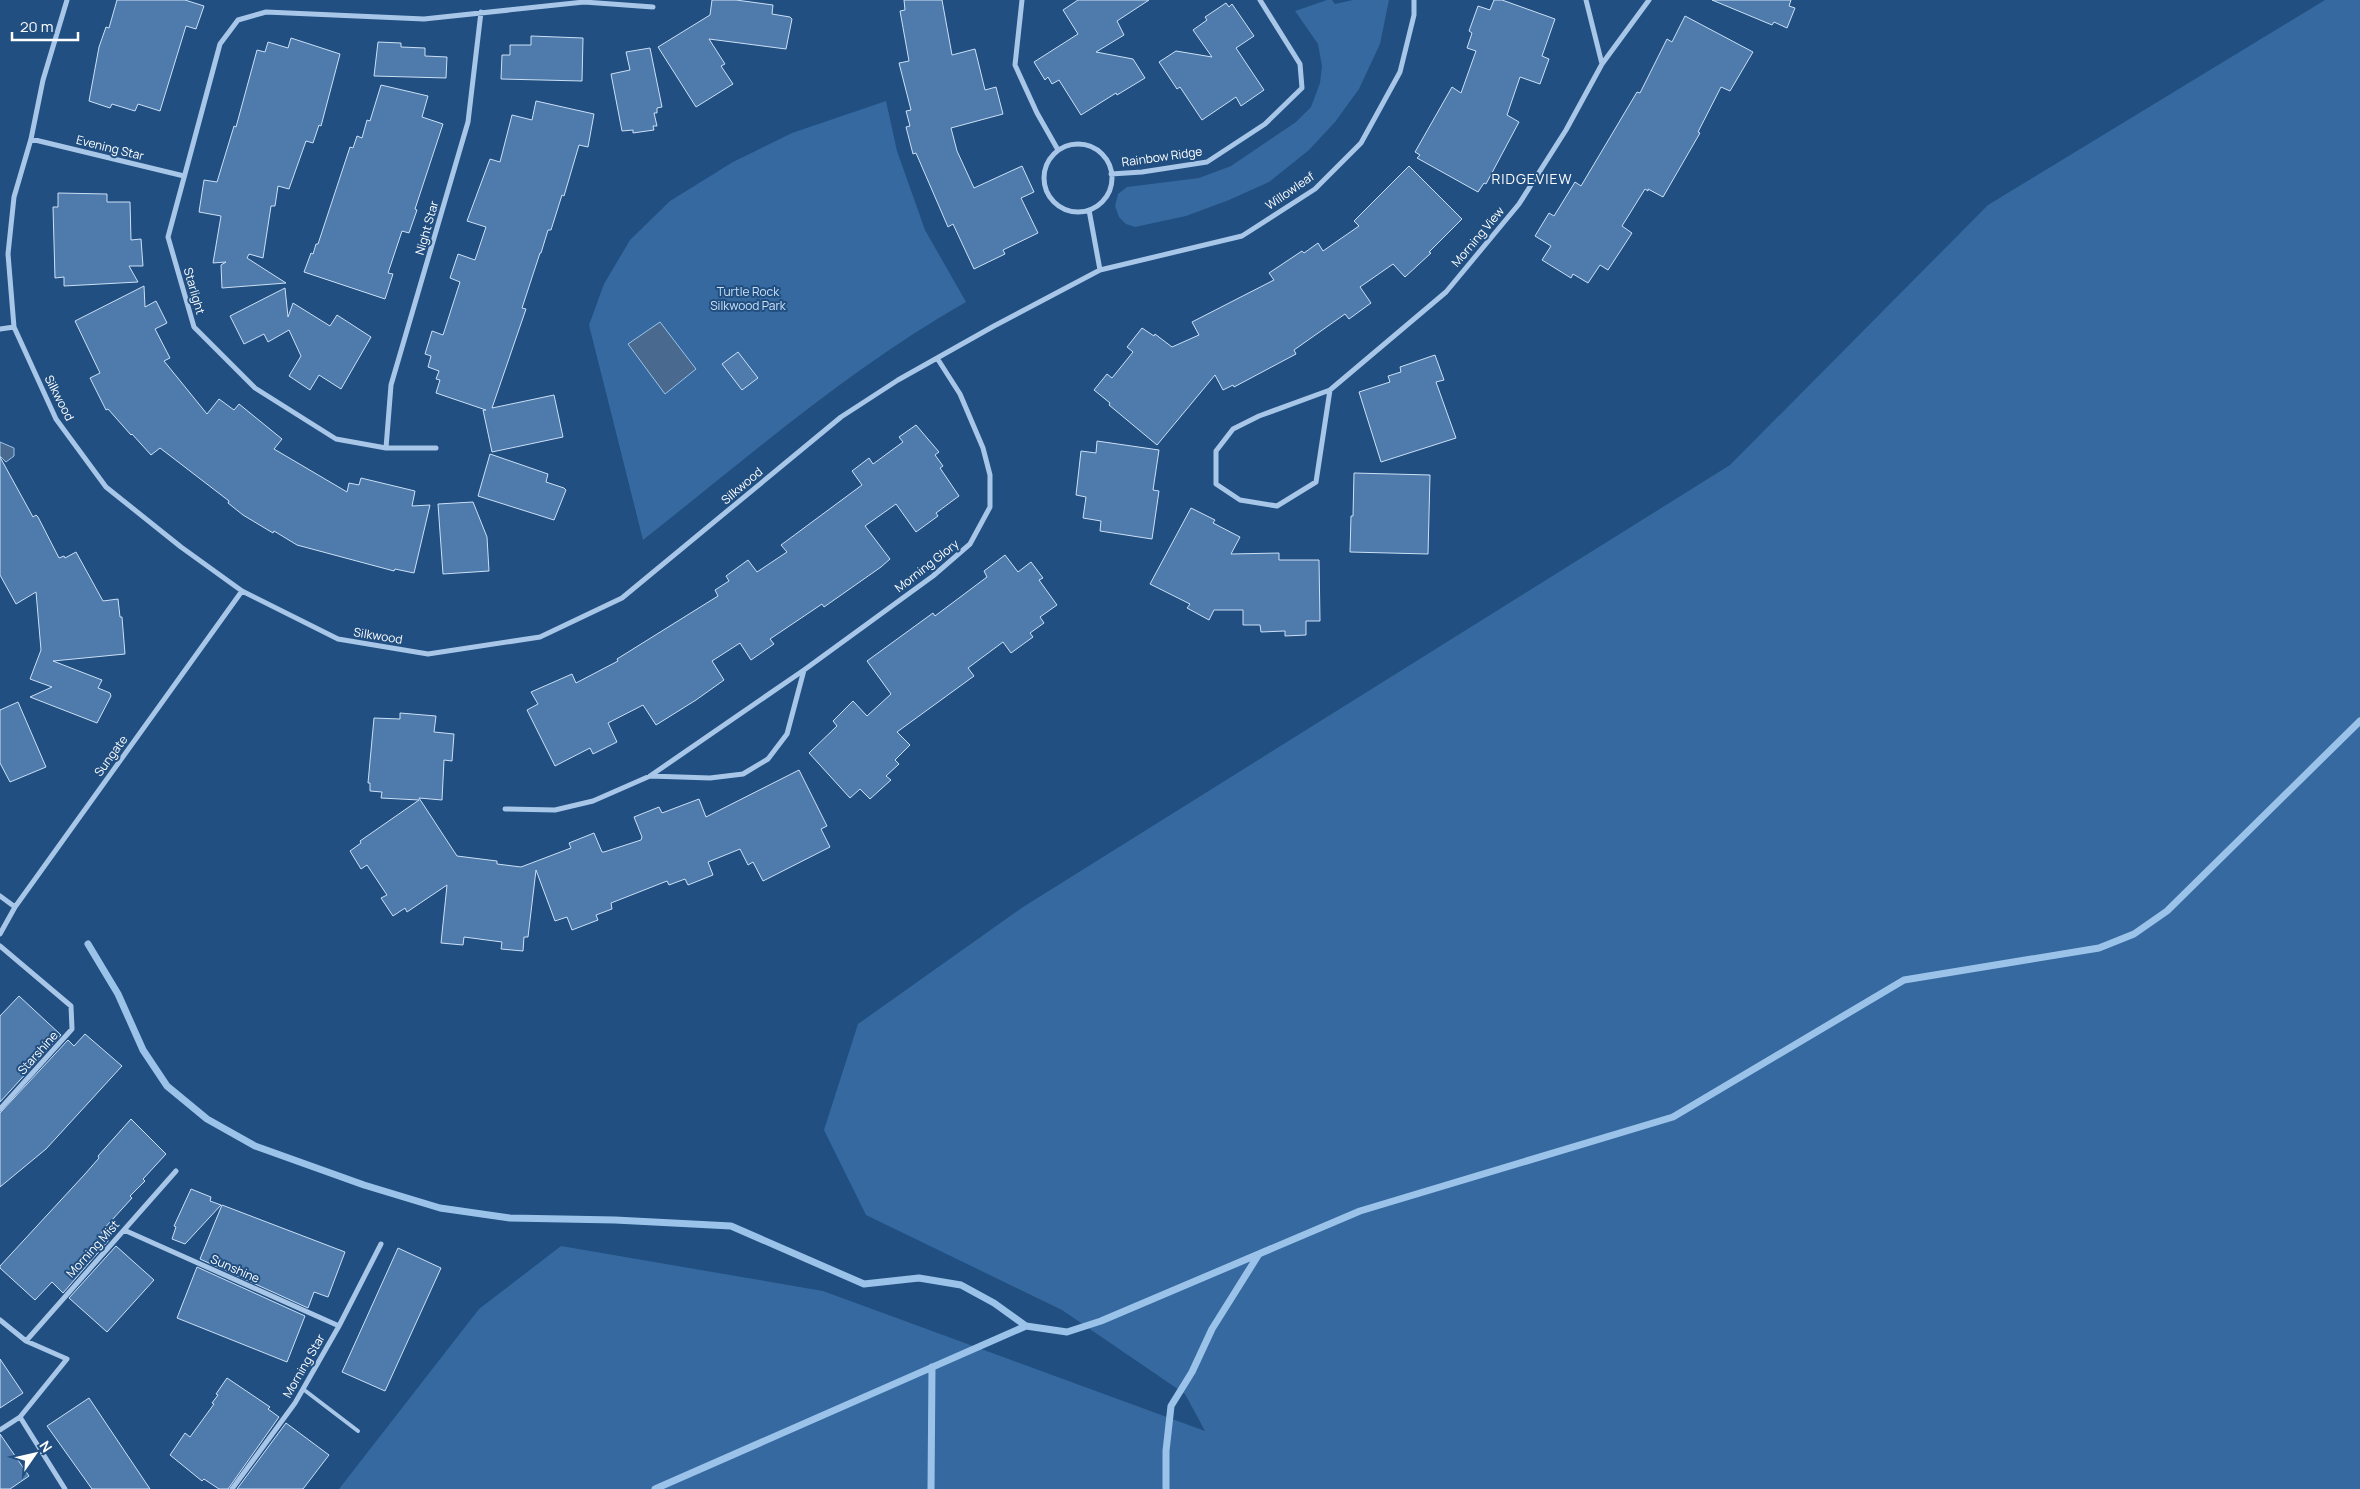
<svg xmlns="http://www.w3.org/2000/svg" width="2360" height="1489" font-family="Manrope,sans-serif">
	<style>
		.green { fill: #35699f }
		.water { fill: #496a8e; stroke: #9bc3e9 }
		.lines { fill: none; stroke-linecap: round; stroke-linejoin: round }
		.stream { stroke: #9bc3e9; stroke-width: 7 }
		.building { fill: #4e7bac; stroke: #cbe0f6 }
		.lane { stroke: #a8c7e8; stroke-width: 4 }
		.street { stroke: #a8c7e8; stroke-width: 5 }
		.labels { text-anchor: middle; stroke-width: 4; stroke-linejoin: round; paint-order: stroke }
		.street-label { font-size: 12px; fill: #fff; stroke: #214f81 }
		.park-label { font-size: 12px; fill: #cbe0f6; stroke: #214f81 }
		.neighbourhood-label { font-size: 14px; letter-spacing: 1px; fill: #fff; stroke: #214f81 }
	</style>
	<rect width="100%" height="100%" fill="#214f81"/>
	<!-- green -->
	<path class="green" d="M1327 0H1332L1335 4 1353 0H1389L1380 44 1359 89 1335 122 1309 150 1269 182 1229 200 1186 216 1135 227 1126 224 1119 217 1115 206 1118 194 1127 187 1199 178 1231 166 1296 122 1311 107 1320 83 1322 66 1318 44 1295 11Z
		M2325 0H2360V1489H339L479 1309 561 1246 823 1291 1205 1431 1185 1394 1062 1310 866 1215 824 1130 858 1024 1023 907 1730 465 1988 205Z
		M886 101 897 151 925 230 966 302C850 368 748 457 643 540L589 325 604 284 630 240 670 201 733 162 792 133Z"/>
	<!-- water -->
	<path class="water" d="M660 322 696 369 665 394 628 344Z
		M0 442 14 448V456L6 462 0 456Z"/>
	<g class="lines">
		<!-- stream -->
		<path class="stream" d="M88 944 118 994 143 1050 167 1086 207 1119 255 1146 364 1185 440 1208 510 1218 615 1220 731 1226 864 1284 919 1278 961 1285 994 1303 1026 1326 1067 1332 1101 1321 1360 1211 1673 1117 1904 980 2099 948 2134 934 2167 911 2360 721
			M655 1489 1026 1326
			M931 1489 932 1367
			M1166 1489V1451L1171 1406 1192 1372 1212 1329 1259 1254"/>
	</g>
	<!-- building -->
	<path class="building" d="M117 0H185L204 6 196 29 186 26 160 111 138 104 135 111 112 104 110 108 89 101 99 47 106 27 109 28Z
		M712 0H736L773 5 772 14 790 17 792 19 786 49 709 39 725 64 721 66 733 84 696 107 658 47 710 15Z
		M904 0H942L952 55 975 49 985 90 996 87 1003 114 951 128 957 151 974 188 1022 166 1034 192 1021 198 1038 233 1003 250 1005 254 974 269 953 224 948 227 916 153 913 154 906 127 910 126 906 111 911 110 899 63 909 61 900 11 905 10Z
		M1078 0H1149L1117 21 1124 35 1096 52 1133 59 1145 78 1117 95 1116 93 1081 115 1059 80 1052 84 1048 77 1045 80 1034 62 1078 34 1063 10Z
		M1494 0H1502L1555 19 1542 56 1549 59 1540 84 1520 77 1507 115 1519 122 1486 184 1484 183 1478 192 1417 158 1420 155 1415 152 1452 87 1461 93 1476 51 1467 48 1472 33 1469 31 1478 6 1490 10Z
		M1712 0H1791L1789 6 1795 8 1787 28 1774 22 1772 25Z
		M1226 3 1229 7 1232 4 1254 36 1236 48 1264 90 1241 106 1236 97 1202 120 1180 87 1177 89 1159 62 1176 51 1212 57 1193 30 1207 20 1205 17Z
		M1685 16 1753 52 1730 91 1721 87 1698 132 1700 133 1663 197 1648 189V191L1645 189 1622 226 1632 233 1608 270 1600 265 1588 283 1573 274 1571 278 1542 260 1551 246 1535 236 1549 213 1554 216 1575 182 1581 186 1637 92 1640 93 1667 39 1672 42Z
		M531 36 583 38 582 81 501 79 502 55H510V45H531Z
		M291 38 340 54 321 126 319 125 313 143 306 141 289 189 278 186 275 206H271L263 258 249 254 247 258 286 283 222 288 221 265 226 262 213 263 221 216 199 212 204 180 217 182 234 126 236 127 257 50 265 52 268 42 288 48Z
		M378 42 401 43V47L425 48V56L447 57 446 78 374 76Z
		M650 48 662 107 657 108V113H654L657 126H653L654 130 633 133V130L622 131 611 74 630 70 626 52Z
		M381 85 428 96 422 117 443 124 415 209 417 210 409 233 402 231 388 273 393 274 385 299 304 272 311 253 313 254 316 244H318L350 147 353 148 357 136 362 138 367 120 370 121Z
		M536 101 594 114 588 147 579 145 564 196 562 195 551 230H548L541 253H540L522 308 526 309 492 408 554 395 563 437 492 452 483 410H486L436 393 440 380 436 379 439 371 428 367 431 356 425 354 432 331 443 335 460 282 450 278 458 254 475 260 486 227 467 221 490 159 500 162 512 115 532 120Z
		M1409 166 1462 219 1429 252 1431 253 1405 277 1393 264 1360 287 1371 303 1349 319 1345 314 1294 350 1296 354 1234 387 1233 385 1223 390 1215 375 1157 445 1109 405 1110 403 1094 390 1107 374 1112 378 1133 352 1127 347 1142 328 1154 336 1155 334 1172 347 1199 335 1192 322 1274 280 1269 273 1302 251 1304 253 1318 243 1323 251 1359 226 1354 221Z
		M58 193 107 194V202H130L131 240 141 239 143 266H129L138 282 64 286V277L55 278 53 207H58Z
		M144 286 145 307 156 301 167 323 155 329 170 358 164 361 207 414 219 399 234 410 239 404 282 439 274 449 347 492 349 483 359 485 361 478 415 491 412 506 430 505 414 573 395 569 394 571 297 545 274 531 273 533 243 515 228 503 229 501 160 448 151 455 132 434 131 435 108 409 106 410 90 378 100 373 75 321Z
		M285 288 288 317 293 303 330 326 337 315 371 337 341 389 319 375 310 390 289 376 301 356 289 330 268 342 264 334 244 344 230 316Z
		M738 352 758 378 742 390 722 364Z
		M1435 355 1444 380 1436 382 1456 438 1381 462 1359 392 1390 382 1388 376 1401 372 1400 367Z
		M916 425 939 452 935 455 943 466 940 468 959 496 936 513 938 516 916 532 896 504 865 526 890 559 881 567 824 607 822 604 770 639 774 644 751 660 740 643 712 661 724 680 696 700 656 725 643 705 608 723 617 742 593 754 590 748 555 766 527 710 538 704 531 692 572 674 576 683 618 661 617 659 718 596 715 590 729 581 726 576 748 560 757 572 787 552 781 545 862 485 852 471 869 458 873 464 903 442 899 437Z
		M1097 441 1159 450 1153 490 1159 491 1152 539 1100 531 1101 521 1083 518 1086 497 1076 495 1081 451 1096 453Z
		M490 454 548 474 546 482 564 488 566 490 554 520 478 496Z
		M0 457 33 517 36 515 38 517 59 558 64 556 65 558 76 552 103 601 118 599 120 617H122L125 654 53 661 102 680 98 688 110 693 111 696 97 723 30 697 52 687 30 679 41 650 36 592 16 604 0 575Z
		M1354 473 1430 475 1428 554 1350 552 1351 516H1353Z
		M473 502 487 537 489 571 443 574 438 504Z
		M1191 508 1215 520 1213 523 1240 537 1231 554 1279 553V560H1319L1320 621H1306V635L1285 636V631L1261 632 1260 625H1243V610H1214L1209 620 1187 608 1190 604 1150 584Z
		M1005 555 1018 572 1031 562 1043 578 1039 580 1057 605 1040 617 1044 623 1030 633 1033 637 1011 653 1003 642 968 668 974 676 897 732 910 745 895 760 899 764 886 776 891 780 870 799 860 789 850 798 809 753 837 726 833 721 853 701 867 716 891 694 867 661 933 613 935 616 987 577 984 571Z
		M18 702 46 767 10 782 0 763V710Z
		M400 713 436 716 434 732 454 734 452 761 444 760 442 800 419 798 457 856 497 861V864L521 867 571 848 569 843 594 833 602 852H604L641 840 642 837 634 817 659 807 662 813 699 799 706 817 799 770 827 826 821 829 830 847 763 881 753 862 748 865 740 849 708 862 713 875 688 885 685 879 669 885 667 881 611 903 612 909 596 915 598 920 572 930 567 917 555 921 536 870 528 937H524L523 951 501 949 502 942 464 937 463 945 441 943 447 885 407 912 405 908 393 916 381 898 387 895 367 865 361 869 350 851 361 843 360 841 419 800 381 798 382 792 370 791V783H368L374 718 400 719Z
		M19 996 61 1035 0 1102V1016Z
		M85 1034 122 1066 46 1149 0 1187V1113L68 1040 74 1046Z
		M131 1119 166 1154 143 1179 145 1181 130 1196 132 1198 101 1232 109 1240 63 1293 52 1282 35 1300 0 1268V1266L85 1174 99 1158 98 1156Z
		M191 1189 211 1197 210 1201 221 1205 185 1244 172 1239 176 1227 174 1226Z
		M222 1205 345 1252 328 1297 314 1292 308 1308 200 1259Z
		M116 1246 154 1280 107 1332 69 1298Z
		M398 1248 441 1268 385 1391 342 1372Z
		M197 1267 305 1316 287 1362 177 1318Z
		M0 1359 23 1393 0 1408Z
		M227 1378 270 1407 268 1409 279 1417 228 1489H219L204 1479 202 1481 170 1455 185 1433 190 1437 214 1404 212 1403 218 1395 216 1394Z
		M89 1398 150 1489H92L47 1426Z
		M286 1423 329 1455 303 1489H237Z
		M0 1434 29 1476 10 1489H0Z"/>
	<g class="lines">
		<!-- lane -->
		<path class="lane" d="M303 1389 358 1431"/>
		<!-- street -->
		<path class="street" d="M67 0 43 80 31 139 14 197 8 254 14 327 56 419 106 487 181 547 242 591 338 639 428 654 540 637 622 598 841 417 898 380 994 326 1100 270 1242 236 1315 189 1361 143 1400 72 1414 15V0
			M1022 0 1015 65 1037 113 1058 150
			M1586 0 1602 64
			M31 139 184 176
			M1044 178a34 34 0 1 1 68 0a34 34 0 1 1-68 0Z
			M1111 174 1142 172 1207 162 1265 124 1302 88 1300 64 1260 0
			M1089 210 1100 270
			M0 329 14 327
			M1330 390 1316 482 1277 506 1240 500 1216 484V451L1233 429 1259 416 1330 390 1446 292 1519 204 1566 130 1602 64 1649 0
			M386 448 391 385 468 122 481 12
			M436 448H386L336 439 255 388 194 327 168 237 220 44 238 20 266 12 424 19 584 2 653 7
			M650 776 710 778 743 774 768 759 787 734 804 670
			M505 809 555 810 593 801 650 776 804 670 933 576 970 544 990 507V475L983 448 960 394 937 358
			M0 896 15 907
			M0 934 15 907 242 591
			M0 946 71 1006 72 1029 0 1109
			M124 1230 339 1326
			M0 1320 26 1341 67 1359 20 1417 65 1489
			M26 1341 176 1171
			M0 1430 20 1417
			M232 1489 295 1403 339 1326 381 1244"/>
	</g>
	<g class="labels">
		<!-- street labels -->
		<g class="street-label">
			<text transform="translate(110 148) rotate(14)" y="4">Evening Star</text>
			<text transform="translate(1162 157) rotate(-8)" y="4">Rainbow Ridge</text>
			<text transform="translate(1290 191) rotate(-35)" y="4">Willowleaf</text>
			<text transform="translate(427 228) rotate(-74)" y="4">Night Star</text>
			<text transform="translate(1478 237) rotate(-50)" y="4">Morning View</text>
			<text transform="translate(194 291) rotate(74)" y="4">Starlight</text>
			<text transform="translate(59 398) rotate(63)" y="4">Silkwood</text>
			<text transform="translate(742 486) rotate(-40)" y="4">Silkwood</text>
			<text transform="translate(927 566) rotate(-38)" y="4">Morning Glory</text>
			<text transform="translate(378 636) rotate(9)" y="4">Silkwood</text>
			<text transform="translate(111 756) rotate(-54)" y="4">Sungate</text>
			<text transform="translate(38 1053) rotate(-48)" y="4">Starshine</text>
			<text transform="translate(93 1249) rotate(-48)" y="4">Morning Mist</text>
			<text transform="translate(235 1269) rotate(24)" y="4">Sunshine</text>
			<text transform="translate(304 1366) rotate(-60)" y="4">Morning Star</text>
		</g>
		<!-- park labels -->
		<g class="park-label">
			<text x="748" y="296">Turtle Rock<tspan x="748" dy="14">Silkwood Park</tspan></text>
		</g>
		<!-- neighbourhood labels -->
		<g class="neighbourhood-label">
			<text x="1532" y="184">RIDGEVIEW</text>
		</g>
	</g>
	<!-- north arrow -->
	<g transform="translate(35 1454) rotate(56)" stroke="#214f81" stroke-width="4" paint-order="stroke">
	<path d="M0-4L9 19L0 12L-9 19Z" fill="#ffffff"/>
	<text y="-8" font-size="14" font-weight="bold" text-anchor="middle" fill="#ffffff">N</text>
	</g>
	<!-- scale -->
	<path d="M12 32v8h66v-8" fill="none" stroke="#ffffff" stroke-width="2.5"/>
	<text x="20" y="32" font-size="15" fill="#ffffff" stroke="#214f81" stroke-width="4" paint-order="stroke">20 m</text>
</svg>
